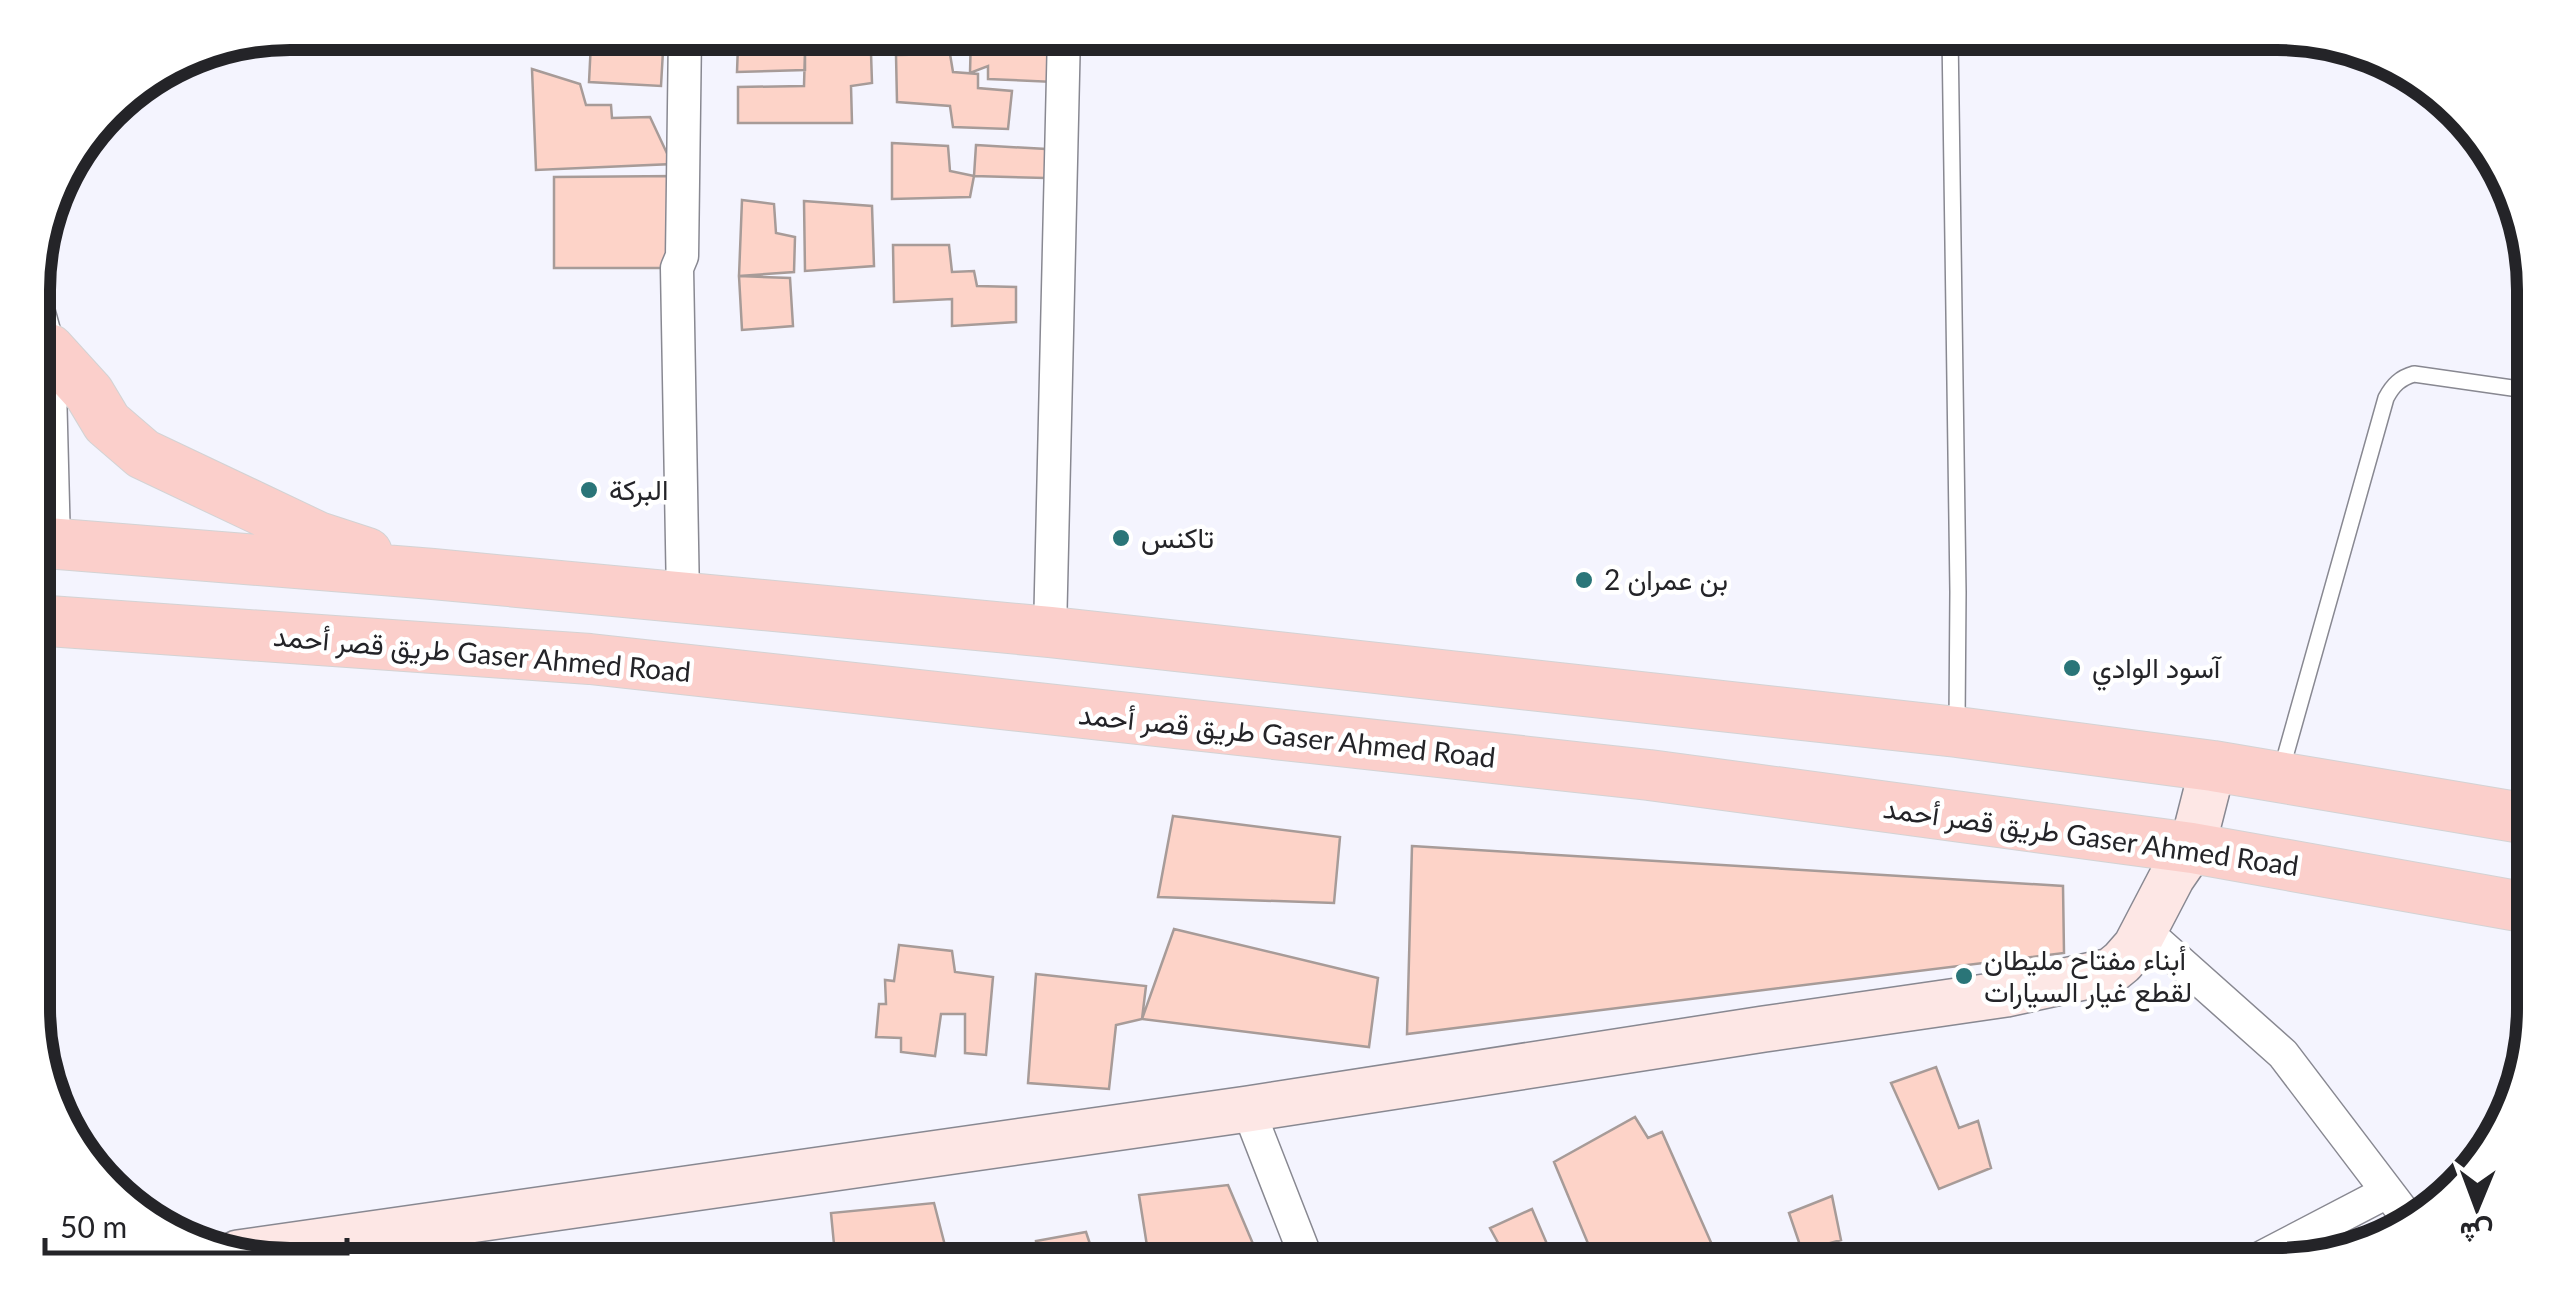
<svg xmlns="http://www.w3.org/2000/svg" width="2567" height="1298" font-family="Lato,Vazirmatn,sans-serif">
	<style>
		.building { fill: #fdd3c8; stroke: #a79b98; stroke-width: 2.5 }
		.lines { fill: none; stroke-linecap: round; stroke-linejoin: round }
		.lane-casing { stroke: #888891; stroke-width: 18 }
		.street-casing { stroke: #888891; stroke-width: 35 }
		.secondary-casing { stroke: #888891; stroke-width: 48 }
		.primary-casing { stroke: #d3d3d4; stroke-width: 52 }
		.lane { stroke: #fff; stroke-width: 15 }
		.street { stroke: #fff; stroke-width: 32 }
		.secondary { stroke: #fde7e5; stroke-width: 45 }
		.primary { stroke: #fbcfcb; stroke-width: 50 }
		.poi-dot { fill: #2a7578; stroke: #fff; stroke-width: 4 }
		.labels { text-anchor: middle; stroke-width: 9; stroke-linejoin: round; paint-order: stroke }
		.poi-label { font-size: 28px; fill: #242428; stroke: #fff; text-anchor: start }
		.street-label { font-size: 28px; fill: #242428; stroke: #fff }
		.rim { fill: none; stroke: #242428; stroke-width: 12 }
	</style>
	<rect width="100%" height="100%" fill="#f4f4fe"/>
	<!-- building -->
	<path class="building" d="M536 33H664L661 86 589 82 591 42 536 39Z
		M971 33H1055L1054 82 988 79V66L970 73Z
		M738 45 805 50V70L737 72Z
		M805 50 871 53 872 83 851 86 852 123H738V87L804 86Z
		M950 54 953 72 978 74V88L1012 91 1008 129 953 127 950 106 897 102 896 55Z
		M532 69 580 84 586 105H611L612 118 650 117 672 164 536 170Z
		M892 143 948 146 950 171 974 176 970 197 892 199Z
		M976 145 1046 149 1045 178 974 176Z
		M677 176V268H554V177Z
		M742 200 774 204 776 233 795 237 794 272 739 276Z
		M804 201 872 206 874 266 805 271Z
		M893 245H949L952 272 974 271 977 286 1016 287V322L952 326V299L894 302Z
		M739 276 790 278 793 326 742 330Z
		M1173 816 1340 837 1334 903 1158 897Z
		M1412 846 2063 886 2064 953 1407 1034Z
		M1174 929 1378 978 1369 1047 1142 1019Z
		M899 945 952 951 955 972 993 977 986 1055 965 1053V1014H941L935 1056 901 1052V1038L876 1037 879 1004H886L885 980 894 981Z
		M1036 974 1146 986 1142 1019 1116 1025 1109 1089 1028 1083Z
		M1936 1067 1959 1128 1978 1121 1991 1168 1939 1189 1891 1083Z
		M1635 1117 1648 1138 1662 1132 1721 1265H1597L1554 1162Z
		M1228 1185 1262 1265H1150L1139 1195Z
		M1832 1196 1841 1240 1802 1251 1789 1213Z
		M934 1203 950 1265H836L831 1213Z
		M1532 1209 1556 1265H1475L1503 1252 1490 1228Z
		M1086 1232 1097 1265H989L985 1251 1002 1249 1008 1264 1038 1259 1036 1241Z
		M1442 1250 1453 1265H1416Z"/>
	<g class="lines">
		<!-- lane casing -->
		<g class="lane-casing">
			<path id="lane" d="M1950 33 1958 592 1957 723
				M2281 771 2386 398C2393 385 2400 378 2414 374L2533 391"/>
		</g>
		<!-- street casing -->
		<g class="street-casing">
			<path id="street" d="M34 295 49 349 54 544
				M683 598 677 268 682 256 685 33
				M1050 632 1064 33
				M2145 931 2283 1054 2413 1225
				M1248 1109 1309 1265
				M2247 1265 2387 1192"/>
		</g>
		<!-- secondary casing -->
		<g class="secondary-casing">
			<path id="secondary" d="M238 1253 1248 1109 1764 1029 2006 994 2111 971 2122 962 2136 946 2172 877 2192 848 2213 766"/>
		</g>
		<!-- primary casing -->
		<g class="primary-casing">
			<path id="primary" d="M49 349 89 393 107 423 143 454 318 537 367 553
				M34 542 433 574 1050 632 1957 732 2213 766 2534 820
				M34 620 590 659 1649 775 2192 848 2534 909"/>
		</g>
		<!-- lane -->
		<use href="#lane" class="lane"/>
		<!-- street -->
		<use href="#street" class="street"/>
		<!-- secondary -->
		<use href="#secondary" class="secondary"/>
		<!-- primary -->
		<use href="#primary" class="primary"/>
	</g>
	<!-- markers -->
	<g class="poi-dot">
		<circle cx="589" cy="490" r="10"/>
		<circle cx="1121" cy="538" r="10"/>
		<circle cx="1584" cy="580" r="10"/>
		<circle cx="2072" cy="668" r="10"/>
		<circle cx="1964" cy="976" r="10"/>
	</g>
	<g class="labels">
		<!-- poi labels -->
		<g class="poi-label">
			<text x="609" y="500">البركة</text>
			<text x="1141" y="548">تاكنس</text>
			<text x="1604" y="590">بن عمران 2</text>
			<text x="2092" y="678">آسود الوادي</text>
			<text x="1984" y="970">أبناء مفتاح مليطان<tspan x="1984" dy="32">لقطع غيار السيارات</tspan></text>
		</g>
		<!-- street labels -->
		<g class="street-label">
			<text transform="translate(482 654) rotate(5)" y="10">طريق قصر أحمد Gaser Ahmed Road</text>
			<text transform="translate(1287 736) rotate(6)" y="10">طريق قصر أحمد Gaser Ahmed Road</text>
			<text transform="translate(2091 837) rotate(8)" y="10">طريق قصر أحمد Gaser Ahmed Road</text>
		</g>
	</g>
	<!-- crop -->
	<path d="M0 0H2567V1298H0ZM290 50H2277A240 240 0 0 1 2517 290V1008A240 240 0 0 1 2277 1248H290A240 240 0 0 1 50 1008V290A240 240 0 0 1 290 50Z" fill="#fff" fill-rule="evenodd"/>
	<path class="rim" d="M290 50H2277A240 240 0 0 1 2517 290V1008A240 240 0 0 1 2277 1248H290A240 240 0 0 1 50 1008V290A240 240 0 0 1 290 50Z"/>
	<!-- north arrow -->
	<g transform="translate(2477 1208) rotate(181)" stroke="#ffffff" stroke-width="8" paint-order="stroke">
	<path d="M0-8L18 38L0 25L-18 38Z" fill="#242428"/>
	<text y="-15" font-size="28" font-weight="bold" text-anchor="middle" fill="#242428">ش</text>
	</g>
	<!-- scale -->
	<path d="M45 1238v15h302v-15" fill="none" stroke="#242428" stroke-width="5"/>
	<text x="60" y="1238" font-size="30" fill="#242428" stroke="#ffffff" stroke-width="8" paint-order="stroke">50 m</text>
</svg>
